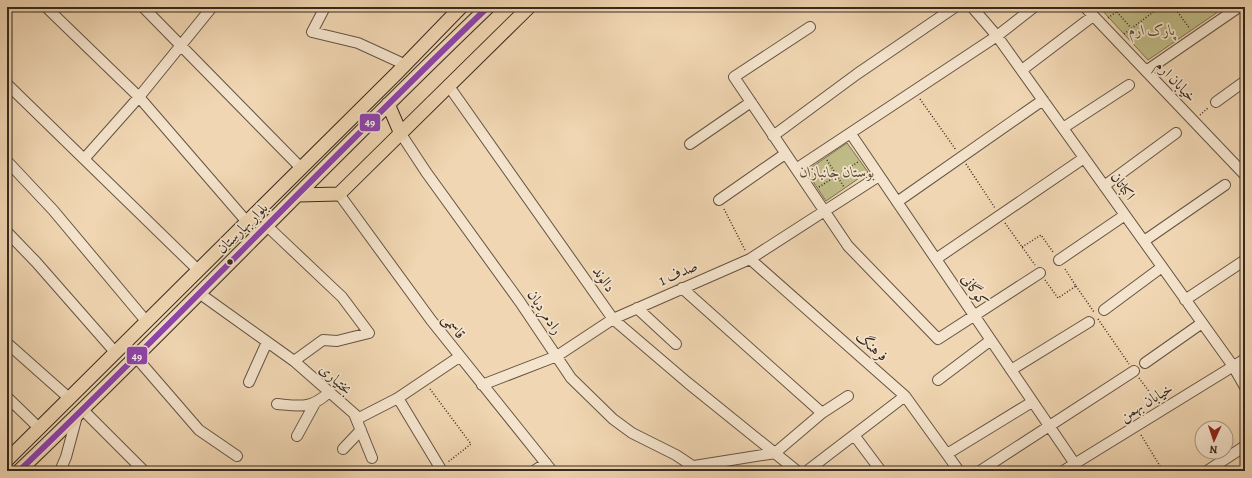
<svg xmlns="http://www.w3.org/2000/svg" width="1252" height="478" font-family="Alegreya,Amiri,serif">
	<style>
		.green { fill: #c0bc88; stroke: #7c7253 }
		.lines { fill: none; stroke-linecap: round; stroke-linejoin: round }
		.minor-casing { stroke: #655443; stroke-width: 12 }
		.major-casing { stroke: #37291e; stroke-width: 15 }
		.path { stroke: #37291e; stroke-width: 1.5; stroke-dasharray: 1 2; stroke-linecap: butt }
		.minor { stroke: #f5e4cd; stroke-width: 10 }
		.major { stroke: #f0d6b2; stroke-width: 13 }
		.bus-1-casing { stroke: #f5e4cd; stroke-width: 9 }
		.bus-1 { stroke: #8e44ad; stroke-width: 6 }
		.bus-dot { fill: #37291e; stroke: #f5e4cd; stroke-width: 1.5 }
		.labels { text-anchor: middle; stroke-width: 3.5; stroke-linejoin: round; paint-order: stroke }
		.park-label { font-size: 15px; font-style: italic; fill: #594e38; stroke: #f5e4cd }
		.street-label { font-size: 15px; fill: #37291e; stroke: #f5e4cd }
		.line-badge { stroke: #f5e4cd; stroke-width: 1.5 }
		.badge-label { font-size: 11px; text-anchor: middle; font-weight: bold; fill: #fff }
	</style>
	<rect width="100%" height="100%" fill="#f0d6b2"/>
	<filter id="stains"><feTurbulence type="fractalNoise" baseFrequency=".005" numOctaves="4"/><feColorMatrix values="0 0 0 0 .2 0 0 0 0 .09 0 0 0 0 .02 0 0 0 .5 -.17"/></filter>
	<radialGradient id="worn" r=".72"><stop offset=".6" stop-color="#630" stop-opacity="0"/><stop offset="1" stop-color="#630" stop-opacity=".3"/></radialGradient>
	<!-- green -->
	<path class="green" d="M1099 7H1225L1148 60Z
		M847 143 868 172 826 201 806 171Z"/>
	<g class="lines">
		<!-- minor casing -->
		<g class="minor-casing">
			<path id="minor" d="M46 7 139 97 247 222
				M143 7 301 168
				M325 7 312 32 358 43 406 65
				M972 7 997 36 1233 366 1245 387
				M1085 7 1245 175
				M810 27 734 77 848 246 938 339 1040 273
				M1022 70 1093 16
				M1146 71 1239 7
				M7 84 198 270
				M448 85 613 319 688 383 797 471
				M1216 102 1245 81
				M1063 128 1129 85
				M401 134 426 172 520 302 571 378 613 419 632 433 676 455 700 471
				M851 134 1075 464
				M773 136 857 74 955 7
				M690 144 751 102
				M84 159 139 97 212 7
				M7 161 53 210 146 321
				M796 169 997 36 1034 7
				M1104 186 1176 133
				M339 194 431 320 552 471
				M719 200 785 154
				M897 202 1043 100
				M267 226 342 297 369 333 337 341 323 340 294 361
				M7 232 36 262 115 352
				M1144 241 1225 185
				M750 259 905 396 959 471
				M936 259 1084 158
				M1059 260 1125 215
				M682 288 822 413
				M199 293 294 361 359 418 398 398 459 357
				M1185 300 1245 260
				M637 308 676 344
				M1104 310 1162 267
				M7 343 69 398
				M135 356 199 430 237 456
				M1145 363 1202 323
				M1011 370 1089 322
				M938 380 991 340
				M249 382 267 342
				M482 385 557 356 613 319 750 259 879 176
				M7 397 39 428
				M398 398 442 471
				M277 404C300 406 311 409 328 393
				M82 409 144 471
				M355 416 372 458
				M854 435 881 471
				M297 436 315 403
				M343 449 361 430
				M775 453 822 413 848 396
				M947 454 1032 402
				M692 469 694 466 775 453
				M60 471 66 457 77 416
				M534 471 546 463
				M807 471 905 396
				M980 471 1134 371
				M1063 471 1245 359
				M1207 471 1245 446"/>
		</g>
		<!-- major casing -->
		<g class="major-casing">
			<path id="major" d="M388 104 401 134
				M298 195 339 194 529 7
				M7 460 397 73 461 7
				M19 471C178 319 329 159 488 7"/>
		</g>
		<!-- path -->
		<path class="path" d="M1174 7 1190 29
			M1117 12 1131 28
			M1108 18 1123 7
			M1124 34 1160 7
			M920 99 956 150
			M1200 115 1208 108
			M1240 156 1245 152
			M827 160 844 187
			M966 164 995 208
			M819 187 858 162
			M724 209 745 250
			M1005 223 1035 265
			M1022 247 1041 235 1053 252
			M1045 280 1058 298 1076 286 1065 269
			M1076 286 1094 312
			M1098 319 1129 364
			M1139 378 1157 402
			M430 389 471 444 448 462
			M1141 435 1163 471"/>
		<!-- minor -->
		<use href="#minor" class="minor"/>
		<!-- major -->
		<use href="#major" class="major"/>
		<!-- bus-1 casing -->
		<g class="bus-1-casing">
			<path id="bus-1" d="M19 471C178 319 329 159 488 7"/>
		</g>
		<!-- bus-1 -->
		<use href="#bus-1" class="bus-1"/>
	</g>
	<!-- markers -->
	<circle class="bus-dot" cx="230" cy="262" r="3.5"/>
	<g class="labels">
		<!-- park labels -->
		<g class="park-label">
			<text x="1152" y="35">پارک ارم</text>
			<text x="837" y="177">بوستان جانبازان</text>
		</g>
		<!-- street labels -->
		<g class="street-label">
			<text transform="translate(1176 81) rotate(46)" y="5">خیابان ارم</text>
			<text transform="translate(1123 186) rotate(55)" y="5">اکباتان</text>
			<text transform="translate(242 228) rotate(-45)" y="5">بلوار بهارستان</text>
			<text transform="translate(678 273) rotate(-24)" y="5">صدف 1</text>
			<text transform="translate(604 279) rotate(55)" y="5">دالوند</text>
			<text transform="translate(975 290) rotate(56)" y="5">کوگانی</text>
			<text transform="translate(545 312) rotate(56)" y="5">رادمردیان</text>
			<text transform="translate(454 326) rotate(52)" y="5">قاسمی</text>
			<text transform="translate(872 346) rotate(41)" y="5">فرهنگ</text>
			<text transform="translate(336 379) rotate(42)" y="5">بختیاری</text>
			<text transform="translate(1146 402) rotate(-31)" y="5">خیابان بهمن</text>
		</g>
	</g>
	<g class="line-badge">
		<rect x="359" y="113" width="22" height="19" rx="4" fill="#8e44ad"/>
		<rect x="126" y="346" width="22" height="19" rx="4" fill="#8e44ad"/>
	</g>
	<g class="badge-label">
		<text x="370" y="126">49</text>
		<text x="137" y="360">49</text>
	</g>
	<!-- margin -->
	<rect width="1252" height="478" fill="none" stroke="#f0d6b2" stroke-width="24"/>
	<rect x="8" y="8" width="1236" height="462" fill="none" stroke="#37291e" stroke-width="2"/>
	<rect x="12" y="12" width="1228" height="454" fill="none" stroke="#37291e"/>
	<!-- north arrow -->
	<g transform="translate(1214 440) rotate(183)"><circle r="19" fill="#f5e4cd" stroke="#a99987"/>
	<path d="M0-3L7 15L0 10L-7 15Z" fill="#8f2418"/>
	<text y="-6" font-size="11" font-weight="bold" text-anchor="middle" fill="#37291e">N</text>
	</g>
	<rect width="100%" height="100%" filter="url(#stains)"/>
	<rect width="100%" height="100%" fill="url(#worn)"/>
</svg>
